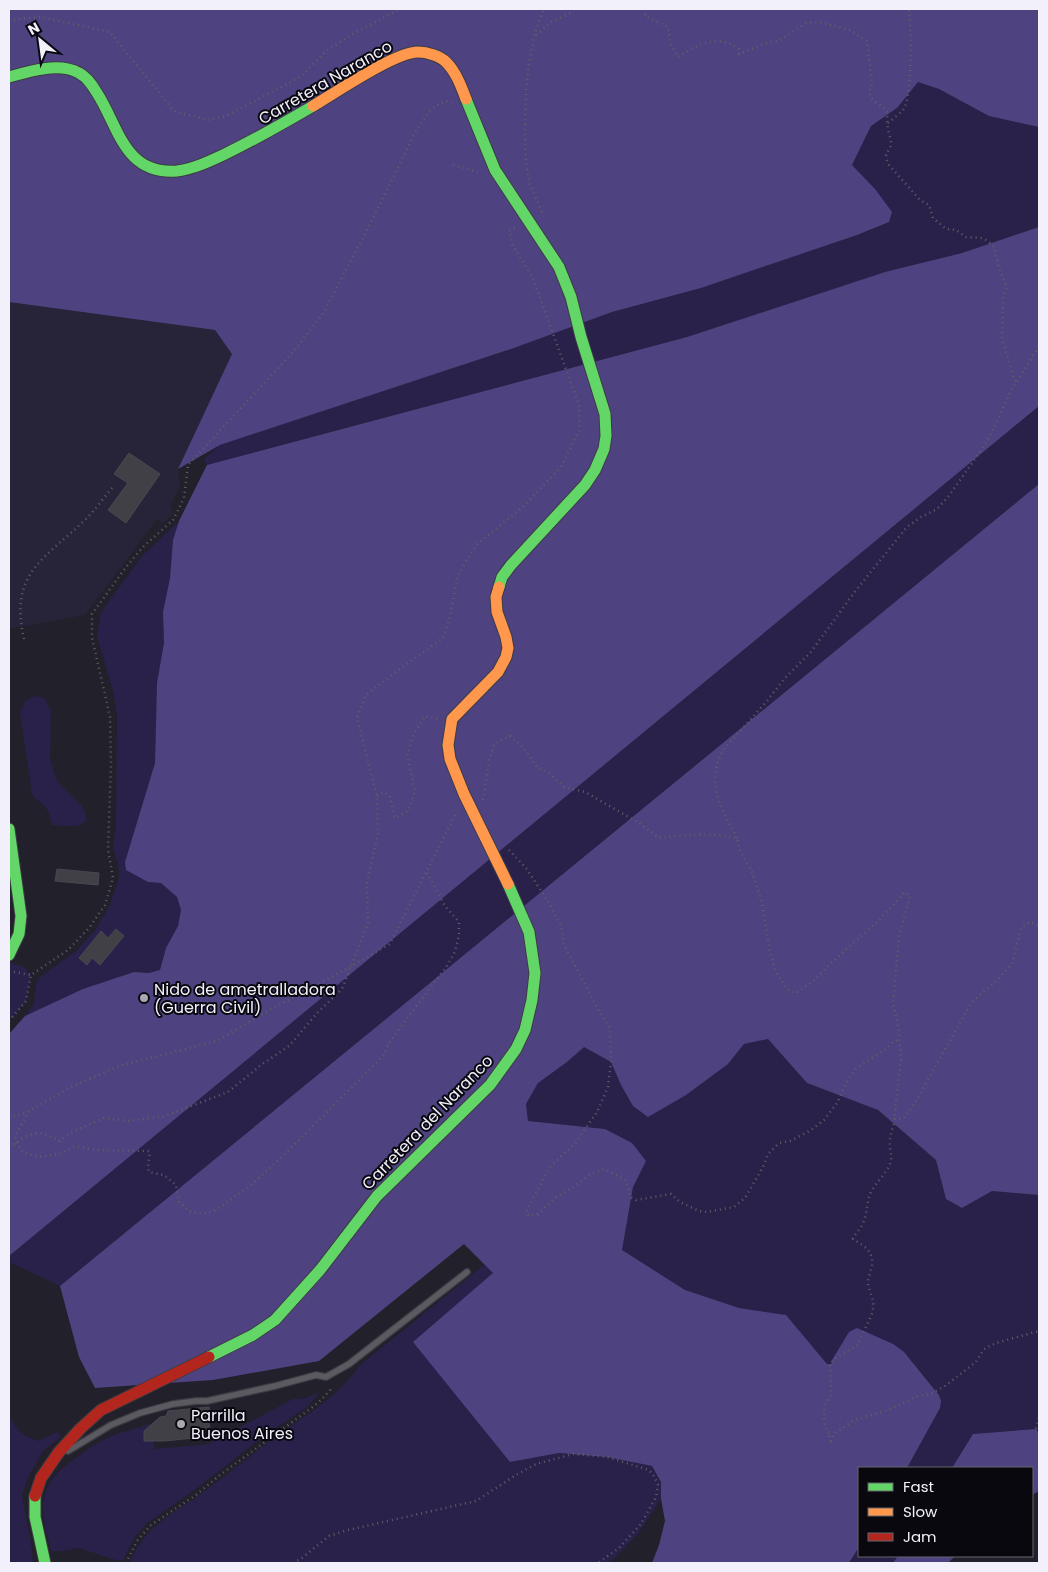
<svg xmlns="http://www.w3.org/2000/svg" width="1048" height="1572" font-family="Poppins,sans-serif">
	<style>
		.built { fill: #272439 }
		.green { fill: #29214a }
		.forest { fill: #4e4380 }
		.building { fill: #414047; stroke: #494850 }
		.lines { fill: none; stroke-linecap: round; stroke-linejoin: round }
		.lane-casing { stroke: #3d3c44; stroke-width: 8 }
		.fast-casing { stroke: #3d3c44; stroke-width: 13 }
		.slow-casing { stroke: #3d3c44; stroke-width: 13 }
		.jam-casing { stroke: #3d3c44; stroke-width: 13 }
		.path { stroke: #606066; stroke-width: 2.5; stroke-dasharray: 1 4; stroke-linecap: butt }
		.lane { stroke: #5b5a61; stroke-width: 5.5 }
		.fast { stroke: #63d668; stroke-width: 11 }
		.slow { stroke: #ff974d; stroke-width: 11 }
		.jam { stroke: #b3261e; stroke-width: 11 }
		.poi-dot { fill: #a9a7b2; stroke: #09080f; stroke-width: 2 }
		.labels { text-anchor: middle; stroke-width: 4; stroke-linejoin: round; paint-order: stroke }
		.street-label { font-size: 16px; fill: #f1f0fb; stroke: #09080f }
		.poi-label { font-size: 16px; fill: #f1f0fb; stroke: #09080f; text-anchor: start }
	</style>
	<rect width="100%" height="100%" fill="#22202a"/>
	<!-- built -->
	<path class="built" d="M9 302 215 330 232 354 178 468 180 487 170 506 173 513 163 524 157 519 85 615 9 629Z"/>
	<!-- green -->
	<path class="green" d="M918 82 939 89 989 116 1039 127V227L962 253 885 272 687 337 207 465 204 459 220 445 514 348 612 312 701 288 857 235 889 222 875 189 852 165 871 126 897 108Z
		M1039 406V484L60 1286 9 1262V1256Z
		M179 521 173 540 170 578 163 612 164 643 157 683 155 763 125 862 148 882 162 883 177 897 181 910 178 926 166 948 160 970 149 973 134 972 25 1016 34 1004 36 984 40 977 76 951 95 930 110 905 119 877 118 863 113 849 116 824 117 714 113 691 97 636 101 612 143 555Z
		M34 696 44 698 51 710 50 759 57 781 83 807 87 819C80 830 64 825 52 825 50 817 49 811 44 805 39 801 36 800 32 794L20 712 25 701Z
		M9 962 24 967 31 975 26 1001 9 1021Z
		M768 1039 807 1083 878 1110 936 1160 946 1199 962 1208 992 1191 1039 1195V1434L1036 1429 973 1434 952 1468H907L940 1408 941 1401 939 1394 904 1352 830 1365 827 1364 786 1315 739 1308 685 1290 622 1250 633 1187 646 1161 605 1129 528 1121 526 1104 538 1083 567 1062 584 1046 611 1062 621 1085 686 1095 728 1064 744 1044Z
		M485 1264 493 1273 510 1462 559 1453 607 1457 652 1466 661 1482V1499L638 1534 616 1557 607 1563H129C133 1555 138 1545 145 1537 159 1519 181 1509 199 1495 230 1473 259 1448 291 1426 313 1411 345 1389 359 1366Z
		M320 1392 307 1407 265 1435 200 1486 146 1524 134 1538 123 1561 112 1559 79 1548 64 1551H51C38 1504 37 1484 80 1455 89 1449 99 1441 109 1437 123 1431 139 1429 153 1422L144 1431V1441H154V1449L208 1444 293 1399H303Z
		M9 1416C18 1431 22 1436 39 1441L57 1432 61 1437 43 1451 29 1475 22 1495 32 1549 33 1563H9Z
		M859 1547V1556H898L893 1563H849Z"/>
	<!-- forest -->
	<path class="forest" d="M9 9H1039V127L989 116 939 89 918 82 897 108 871 126 852 165 875 189 892 212 889 222 857 235 701 288 612 312 514 348 220 445 178 469 232 354 215 330 9 302Z
		M1039 227V406L9 1256V1034L25 1016 83 989 134 972 149 973 160 970 166 948 178 926 181 910 177 897 161 883 148 882 126 870 125 862 155 763 157 683 164 643 163 612 170 578 173 540 179 521 207 465 687 337 885 272 962 253Z
		M1039 484V1195L992 1191 962 1208 946 1199 936 1160 878 1110 807 1083 768 1039 744 1044 728 1064 686 1095 648 1117 633 1106 621 1085 611 1062 584 1047 567 1062 538 1083 526 1104 528 1121 605 1129 632 1143 646 1161 633 1187 622 1250 685 1290 739 1308 786 1315 827 1364H831L832 1360 849 1332 857 1328 893 1344 904 1352 939 1395 941 1401 940 1408 907 1468H859V1547L849 1563H652L659 1545 665 1521 661 1499V1482L652 1466 607 1457 559 1453 510 1462 413 1342 493 1273 464 1244 319 1361 213 1380 95 1388 79 1357 60 1286Z
		M1036 1429 1039 1434V1491L1032 1495V1468H952L973 1434Z
		M898 1556H955L948 1563H893Z"/>
	<!-- building -->
	<path class="building" d="M129 453 160 474 126 523 108 510 128 483 114 474Z
		M57 869 99 873 98 885 55 881Z
		M116 929 124 936 100 965 92 958 87 965 79 958 101 931 108 938Z
		M209 1407 210 1419H208L210 1427 198 1430 194 1438 164 1441H144V1431L160 1417 166 1416 168 1411Z"/>
	<g class="lines">
		<!-- lane casing -->
		<g class="lane-casing">
			<path id="lane" d="M68 1451 111 1425 140 1413 173 1404 196 1401H207L275 1386 316 1375 326 1377 349 1364 467 1272"/>
		</g>
		<!-- fast casing -->
		<g class="fast-casing">
			<path id="fast" d="M9 77C30 71 59 62 79 73 87 77 93 86 97 93 119 127 124 175 177 171 193 169 208 162 223 155 254 140 284 123 313 106
				M466 99 495 170 559 267 571 297 581 337 605 414 606 436 604 449 595 470 585 485 511 565 502 577 499 587
				M9 829 21 916 19 934 9 955
				M209 1357 253 1335 275 1320 320 1270 377 1196 490 1085 516 1049 525 1030 532 1000 535 973 529 932 508 884
				M35 1496V1517L45 1563"/>
		</g>
		<!-- slow casing -->
		<g class="slow-casing">
			<path id="slow" d="M313 106C335 93 395 52 418 52 427 52 440 56 446 62 456 72 461 86 466 99
				M499 587 496 597 497 612 506 637 508 648 506 657 498 672 452 719 448 745 450 759 464 794 508 884"/>
		</g>
		<!-- jam casing -->
		<g class="jam-casing">
			<path id="jam" d="M35 1496 41 1478 59 1452 81 1428 101 1410 209 1357"/>
		</g>
		<!-- path -->
		<path class="path" d="M645 9V16L668 27 671 45 678 57C696 45 720 33 739 49V54L769 42 779 41 806 23 819 22 850 30 867 41 872 82 869 92 873 101C891 110 886 112 888 130 889 134 891 139 891 143 890 154 882 150 889 165L920 200 929 205 933 218 946 229 956 230 966 237 982 238 988 241 994 247 999 268 1007 288 1003 296 1002 339 1016 384
			M9 20 41 17 110 32 174 111 208 120 226 116 302 76 326 51 356 32 400 9
			M536 35 551 22 569 14 574 9
			M888 123C893 119 899 114 903 110 913 97 911 27 909 9
			M453 165 481 173
			M542 212 530 184 526 164 525 133 526 91 529 64 535 32 544 9
			M24 639C9 572 44 560 86 519 96 509 104 497 113 487
			M377 796 384 792 390 797 395 818 408 811 415 791 407 754 415 732 425 716 439 719
			M483 800 489 761 494 744 510 736 523 747 537 767 548 772 564 787 585 792 639 823 659 838C685 835 711 832 737 838L739 849 752 872 762 903 770 952 775 970 787 989 796 993 813 981 843 952 876 923 905 892 910 896 899 936 893 1003 899 1031 901 1060 894 1119 904 1118 915 1103 971 1003 994 983 1012 964 1021 928 1030 922 1039 926
			M737 838C721 807 704 783 724 749L767 701 784 679 810 653 857 589 907 527 921 517 937 509 948 497 987 442 1011 391 1039 346
			M509 850 526 868 551 906 561 926 564 945 599 1011 610 1028 611 1062 608 1087 597 1112 576 1142 549 1168 526 1212 530 1216 538 1214 555 1198 574 1187 588 1176 604 1169 626 1180 630 1197 636 1200 671 1194 680 1202 699 1211 707 1212 734 1207 745 1198 763 1167 768 1154 779 1143 790 1141 811 1130 824 1120 837 1103 848 1080 856 1069 887 1048 893 1042 899 1039
			M9 971 31 975
			M9 1021 26 1001 31 975 68 950 89 928 105 905 113 878 108 850 111 764 110 717 92 638V614L126 567 144 546 173 520 184 498 188 465 293 352 324 312 367 230 416 131 431 109 445 101 452 102
			M29 1111 15 1137 17 1144 24 1153 38 1157 60 1154 76 1146 98 1150 149 1151C151 1159 146 1164 149 1172L164 1175 176 1185 179 1202 189 1211 203 1214 214 1211 250 1186 284 1155 384 1055 390 1041 446 967 454 954 459 936V922L445 906 426 871
			M9 1118 27 1112 71 1087 119 1066 217 1041 271 1009 350 967 390 944 457 811
			M895 1119C893 1128 889 1137 890 1146 890 1151 892 1155 891 1161 887 1173 878 1180 872 1190 866 1200 868 1212 863 1223 861 1229 855 1233 853 1239 864 1246 874 1251 872 1266 871 1271 869 1276 868 1281 867 1288 875 1299 873 1308 872 1320 861 1332 858 1345L834 1359 830 1365 831 1395 825 1405 824 1412V1419L827 1432 830 1433 829 1438 831 1441 834 1434 854 1420 888 1410 918 1396 931 1394 945 1386 976 1362 984 1349 996 1343 1039 1331
			M9 1147C16 1144 20 1139 27 1136 39 1130 49 1135 59 1141L74 1131 104 1118 129 1121 165 1116 228 1092 261 1065 289 1046 318 1012 342 989 368 923 367 883 378 834 377 796 357 718 366 695 404 666 443 638 450 617 458 575 476 545 523 507 561 467 580 429 579 405 532 276 513 246 509 231 516 227
			M1039 1418 1036 1429 1039 1433
			M126 1563 137 1541 151 1525 196 1495 220 1475 314 1406 321 1400 330 1390 329 1386
			M293 1563 302 1558 329 1536 348 1530 476 1501 516 1475 536 1464 573 1454 607 1457 649 1470 654 1476 658 1485 656 1497 641 1524 619 1548 598 1563"/>
		<!-- lane -->
		<use href="#lane" class="lane"/>
		<!-- fast -->
		<use href="#fast" class="fast"/>
		<!-- slow -->
		<use href="#slow" class="slow"/>
		<!-- jam -->
		<use href="#jam" class="jam"/>
	</g>
	<!-- markers -->
	<g class="poi-dot">
		<circle cx="144" cy="998" r="5"/>
		<circle cx="181" cy="1424" r="5"/>
	</g>
	<g class="labels">
		<!-- street labels -->
		<g class="street-label">
			<text transform="translate(325 82) rotate(-30)" y="6">Carretera Naranco</text>
			<text transform="translate(427 1122) rotate(-46)" y="6">Carretera del Naranco</text>
		</g>
		<!-- poi labels -->
		<g class="poi-label">
			<text x="154" y="995">Nido de ametralladora<tspan x="154" dy="18">(Guerra Civil)</tspan></text>
			<text x="191" y="1421">Parrilla<tspan x="191" dy="18">Buenos Aires</tspan></text>
		</g>
	</g>
	<!-- border -->
	<rect width="1048" height="1572" fill="none" stroke="#f1f0fb" stroke-width="20"/>
	<!-- legend -->
	<rect x="858" y="1467" width="175" height="90" fill="#09080f" stroke="#66656d"/>
	<rect x="868" y="1483" width="25" height="8" fill="#63d668" stroke="#66656d"/>
	<text x="903" y="1492" font-size="15" fill="#f1f0fb">Fast</text>
	<rect x="868" y="1508" width="25" height="8" fill="#ff974d" stroke="#66656d"/>
	<text x="903" y="1517" font-size="15" fill="#f1f0fb">Slow</text>
	<rect x="868" y="1533" width="25" height="8" fill="#b3261e" stroke="#66656d"/>
	<text x="903" y="1542" font-size="15" fill="#f1f0fb">Jam</text>
	<!-- north arrow -->
	<g transform="translate(40 40) rotate(331)" stroke="#09080f" stroke-width="4" paint-order="stroke">
	<path d="M0-4L9 19L0 12L-9 19Z" fill="#f1f0fb"/>
	<text y="-8" font-size="14" font-weight="bold" text-anchor="middle" fill="#f1f0fb">N</text>
	</g>
</svg>
